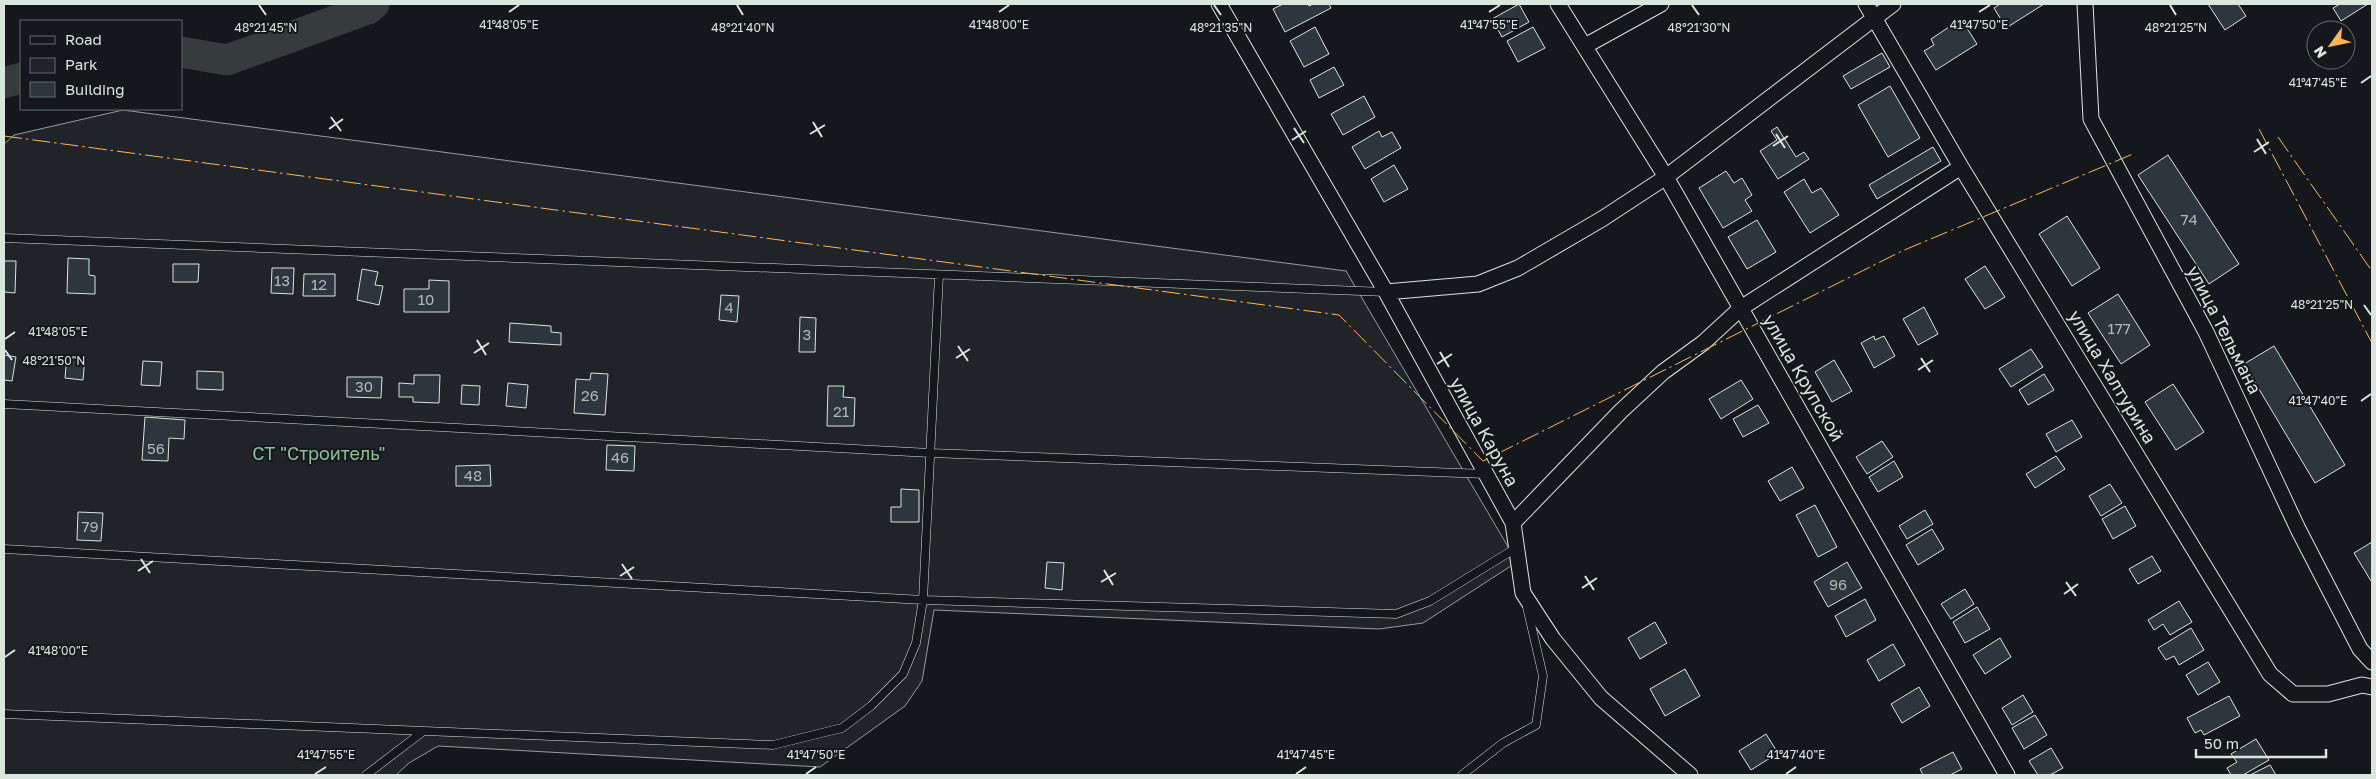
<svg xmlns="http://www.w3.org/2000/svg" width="2376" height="779" font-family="'Golos Text',sans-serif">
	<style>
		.green { fill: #202428; stroke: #939e99 }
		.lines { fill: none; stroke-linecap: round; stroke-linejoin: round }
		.river { stroke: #363b3e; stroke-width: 31 }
		.building { fill: #2c363c; stroke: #d8e6dc }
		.service-casing { stroke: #d8e6dc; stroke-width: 9 }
		.minor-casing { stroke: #d8e6dc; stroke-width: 17 }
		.service { stroke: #14181c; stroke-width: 8 }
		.minor { stroke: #14181c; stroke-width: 15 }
		.power { stroke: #ffb74d; stroke-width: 1; stroke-dasharray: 18 4 2.5 4; stroke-linecap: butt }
		.ticks { fill: none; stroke: #d8e6dc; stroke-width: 2 }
		.labels { text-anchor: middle; stroke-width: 4; stroke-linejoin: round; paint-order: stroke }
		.number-label { font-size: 15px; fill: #adbab4 }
		.street-label { font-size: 18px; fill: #d8e6dc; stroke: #14181c }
		.park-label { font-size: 18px; fill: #8ac095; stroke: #14181c }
		.ticks-label { font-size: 12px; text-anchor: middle; fill: #d8e6dc; stroke: #14181c; stroke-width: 4; stroke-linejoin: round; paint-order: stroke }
	</style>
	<rect width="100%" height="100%" fill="#14181c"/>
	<!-- green -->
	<path class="green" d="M123 110 1346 271 1517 562 1423 623 1379 629 934 610 922 681 905 706 820 767 438 746 409 763 396 775H4V144L14 135Z"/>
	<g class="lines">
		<!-- river -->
		<path class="river" d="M181 52 227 60 368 9 374 4
			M4 83 21 78"/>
	</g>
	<!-- building -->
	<path class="building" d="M1283 4H1307L1309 6 1313 4H1329L1331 8 1285 32 1273 9Z
		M1519 4 1529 22 1502 37 1492 19Z
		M2000 4H2044L2006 28 1994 8Z
		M2208 4H2238L2246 16 2225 30Z
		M2340 4H2368L2341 21 2333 8Z
		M1952 25 1956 31 1965 25 1977 44 1936 70 1924 51 1934 45 1931 39Z
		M1315 27 1329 54 1304 67 1290 41Z
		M1533 27 1545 48 1518 62 1507 41Z
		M1882 53 1890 67 1851 89 1843 76Z
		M1334 67 1344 85 1319 98 1310 80Z
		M1890 86 1920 138 1888 157 1858 105Z
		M1364 96 1375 117 1343 135 1331 114Z
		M1777 127 1796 157 1804 152 1809 159 1778 179 1760 151 1777 140 1771 131Z
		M1379 131 1382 137 1392 132 1401 148 1365 169 1352 147Z
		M1933 147 1941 161 1877 199 1869 185Z
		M2168 155 2239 264 2209 284 2138 175Z
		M1394 165 1408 189 1384 202 1371 179Z
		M1726 171 1734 183 1742 178 1752 195 1745 200 1752 211 1723 228 1699 188Z
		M1804 179 1812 193 1821 188 1839 215 1810 233 1784 192Z
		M2067 216 2100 268 2072 286 2039 234Z
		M1757 220 1776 252 1747 269 1728 237Z
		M68 258 89 259V275L95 276V294L67 293Z
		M4 261H16L15 293 4 292Z
		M173 264H199L198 282H173Z
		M1985 266 2005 297 1985 309 1965 279Z
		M272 268H294L293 294 271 293Z
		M362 269 378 272 375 285 383 286 379 305 357 300Z
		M304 274H335V296H303Z
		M429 280 449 281V312H404V289H429Z
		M2118 294 2150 345 2121 364 2088 313Z
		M721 295 739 296 737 322 719 320Z
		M1924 307 1938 334 1918 345 1903 319Z
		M800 317 816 318 815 352H799Z
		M510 323 551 326V332L561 333V345L509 342Z
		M1874 336 1875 340 1884 336 1895 356 1874 368 1861 343Z
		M2274 346 2345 465 2315 483 2244 364Z
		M2031 349 2043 367 2011 387 1999 369Z
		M4 355 16 357 12 381 4 380Z
		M67 356 85 358 83 380 65 378Z
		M1834 360 1852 391 1832 402 1815 372Z
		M143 361 162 362 160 386 141 385Z
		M197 371 223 372V390L197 389Z
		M591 373 608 374 605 415 574 413 576 379 590 380Z
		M2044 374 2054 390 2028 405 2019 390Z
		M414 375H440L439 403 413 402V397H399V383L414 384Z
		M347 377H382L381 398 347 397Z
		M1741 380 1753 399 1721 419 1709 399Z
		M508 383 528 385 526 408 506 406Z
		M2173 384 2204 432 2176 450 2145 402Z
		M462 385 480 386 479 405 461 404Z
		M828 386H844L843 397 855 398 854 426H827Z
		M1758 405 1769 423 1743 437 1733 419Z
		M145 417 185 420 184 439 169 438 168 461 142 460Z
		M2072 420 2082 437 2056 452 2046 434Z
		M1882 441 1893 457 1867 474 1856 457Z
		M607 445 635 446 634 471 606 470Z
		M2056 456 2065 469 2035 488 2026 474Z
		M1894 461 1903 477 1878 492 1869 477Z
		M490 465 491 486H456V466Z
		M1792 467 1804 488 1780 501 1768 481Z
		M2110 484 2122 503 2101 516 2089 496Z
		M901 489 919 490V522H891V507H901Z
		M1815 505 1837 547 1818 557 1796 515Z
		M2125 506 2136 526 2113 539 2102 519Z
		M1925 510 1933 524 1907 539 1899 526Z
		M78 512 103 513 101 541 77 540Z
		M1932 529 1944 549 1918 565 1906 545Z
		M2372 542V580L2371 581 2354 553Z
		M2152 556 2161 571 2138 584 2129 569Z
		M1047 562 1064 563 1062 590 1045 588Z
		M1847 562 1862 588 1828 607 1814 582Z
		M1965 589 1974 604 1951 619 1941 604Z
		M1865 599 1876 620 1846 637 1835 616Z
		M2179 601 2192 622 2170 635 2163 624 2154 630 2148 620Z
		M1977 607 1990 629 1965 643 1953 622Z
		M1655 622 1667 643 1640 659 1628 638Z
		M2191 628 2204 650 2179 665 2174 656 2166 660 2158 648Z
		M2000 638 2011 657 1985 674 1973 655Z
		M1893 644 1905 665 1879 681 1867 660Z
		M2208 662 2220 682 2198 695 2186 675Z
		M1685 669 1700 696 1665 716 1650 689Z
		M1919 687 1930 706 1902 723 1891 704Z
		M2023 695 2033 712 2012 725 2002 708Z
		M2229 696 2240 716 2204 735 2201 730 2195 733 2187 718Z
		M2035 715 2047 735 2024 749 2012 728Z
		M1766 734 1778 753 1751 770 1739 751Z
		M2256 739 2269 760 2243 775H2231L2227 768 2237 762 2231 754Z
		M2051 748 2063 768 2050 775H2038L2029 761Z
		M1953 752 1962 769 1950 775H1923L1920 769Z
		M2270 765 2276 775H2250Z"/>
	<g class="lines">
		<!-- service casing -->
		<g class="service-casing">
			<path id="service" d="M4 238 1386 292
				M4 404 930 453 1486 474
				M4 549 923 600 1396 614 1430 601 1516 548
				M4 714 773 745 842 728 871 706 903 674 916 643 923 600 939 275
				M366 775 421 733
				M1462 775 1503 743 1536 725 1543 676 1527 607"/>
		</g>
		<!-- minor casing -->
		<g class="minor-casing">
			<path id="minor" d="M1219 4 1386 292 1513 523 1523 593 1553 639 1601 698 1690 775
				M1558 4 1666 177 2007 775
				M1866 4 1961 167 2270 674 2293 694H2328L2362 685 2372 687
				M2085 4 2091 119 2206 332 2298 529 2360 649 2372 662
				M1585 46 1661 4
				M1386 292 1478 284 1518 268 1602 219 1666 177 1893 4
				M1513 523 1621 411 1663 372 1703 343 1741 308 1961 167"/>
		</g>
		<!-- service -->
		<use href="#service" class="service"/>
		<!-- minor -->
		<use href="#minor" class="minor"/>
		<!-- power -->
		<path class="power" d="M2259 129 2372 343
			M4 136 1339 315 1483 461 1902 251 2133 154
			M2278 137 2372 271"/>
	</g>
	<!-- ticks -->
	<path class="ticks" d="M259 5 266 15M737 5 743 15M1214 5 1221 15M1692 5 1699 15M2170 5 2176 15M509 12 519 5M999 12 1009 5M1489 12 1500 5M1979 12 1990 5M2361 83 2371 76M331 117 341 131M813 122 822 137M1294 128 1304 143M329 129 343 119M810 134 825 125M1776 134 1785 148M2257 139 2266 154M1292 140 1306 131M1773 146 1788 136M2254 152 2269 142M2364 305 2371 315M5 339 15 332M477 340 486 355M958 346 968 361M5 350 12 360M1440 352 1449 367M474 353 489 343M956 358 970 349M1921 358 1930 372M1437 364 1452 354M1918 370 1933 360M2361 401 2371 394M141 559 150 573M622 564 632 579M1104 570 1113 585M138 571 153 561M620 576 634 567M1585 576 1594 590M1101 582 1116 573M2066 582 2076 596M1582 588 1597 578M2064 594 2078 584M5 657 15 650M315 774 326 767M806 774 816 767M1296 774 1306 767M1786 774 1796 767"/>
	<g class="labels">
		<!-- number labels -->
		<g class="number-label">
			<text x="2189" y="225">74</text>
			<text x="282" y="286">13</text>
			<text x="319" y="290">12</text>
			<text x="426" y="305">10</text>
			<text x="729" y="313">4</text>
			<text x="2119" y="334">177</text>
			<text x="807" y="340">3</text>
			<text x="364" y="392">30</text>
			<text x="590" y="401">26</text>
			<text x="841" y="417">21</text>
			<text x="156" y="454">56</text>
			<text x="620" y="463">46</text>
			<text x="473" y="481">48</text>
			<text x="90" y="532">79</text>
			<text x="1838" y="590">96</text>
		</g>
		<!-- street labels -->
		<g class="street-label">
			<text transform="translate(2224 330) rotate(63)" y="6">улица Тельмана</text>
			<text transform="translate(2112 377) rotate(59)" y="6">улица Халтурина</text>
			<text transform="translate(1803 378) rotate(60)" y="6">улица Крупской</text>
			<text transform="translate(1484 432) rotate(61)" y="6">улица Каруна</text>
		</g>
		<!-- park labels -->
		<g class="park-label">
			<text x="319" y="460">СТ "Строитель"</text>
		</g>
	</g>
	<g class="ticks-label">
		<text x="509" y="29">41°48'05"E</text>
		<text x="999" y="29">41°48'00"E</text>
		<text x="1489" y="29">41°47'55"E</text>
		<text x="1979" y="29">41°47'50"E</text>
		<text x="266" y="32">48°21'45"N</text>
		<text x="743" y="32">48°21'40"N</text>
		<text x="1221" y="32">48°21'35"N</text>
		<text x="1699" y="32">48°21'30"N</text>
		<text x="2176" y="32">48°21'25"N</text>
		<text x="2318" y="87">41°47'45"E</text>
		<text x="2322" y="309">48°21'25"N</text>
		<text x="58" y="336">41°48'05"E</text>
		<text x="54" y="365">48°21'50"N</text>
		<text x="2318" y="405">41°47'40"E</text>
		<text x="58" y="655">41°48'00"E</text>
		<text x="326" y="759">41°47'55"E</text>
		<text x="816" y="759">41°47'50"E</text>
		<text x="1306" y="759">41°47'45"E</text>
		<text x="1796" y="759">41°47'40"E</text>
	</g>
	<!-- border -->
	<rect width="2376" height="779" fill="none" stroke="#d8e6dc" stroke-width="10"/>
	<!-- legend -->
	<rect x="20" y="20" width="162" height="90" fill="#14181c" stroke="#626a69"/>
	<rect x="30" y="36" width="25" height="8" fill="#14181c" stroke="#626a69"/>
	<text x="65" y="45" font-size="15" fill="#d8e6dc">Road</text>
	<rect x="30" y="58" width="25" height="15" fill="#202428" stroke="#626a69"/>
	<text x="65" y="70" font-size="15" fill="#d8e6dc">Park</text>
	<rect x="30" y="82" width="25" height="15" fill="#2c363c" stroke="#626a69"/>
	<text x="65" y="95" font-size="15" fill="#d8e6dc">Building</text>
	<!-- north arrow -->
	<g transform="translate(2331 45) rotate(237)"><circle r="24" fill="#14181c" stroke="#626a69"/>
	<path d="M0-4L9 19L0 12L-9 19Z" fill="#ffb74d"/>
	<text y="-8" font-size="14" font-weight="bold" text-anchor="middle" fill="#d8e6dc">N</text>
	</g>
	<!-- scale -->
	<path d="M2196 749v8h130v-8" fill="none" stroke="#d8e6dc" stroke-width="2.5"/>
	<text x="2204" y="749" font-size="15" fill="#d8e6dc" stroke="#14181c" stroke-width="4" paint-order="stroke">50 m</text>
</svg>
